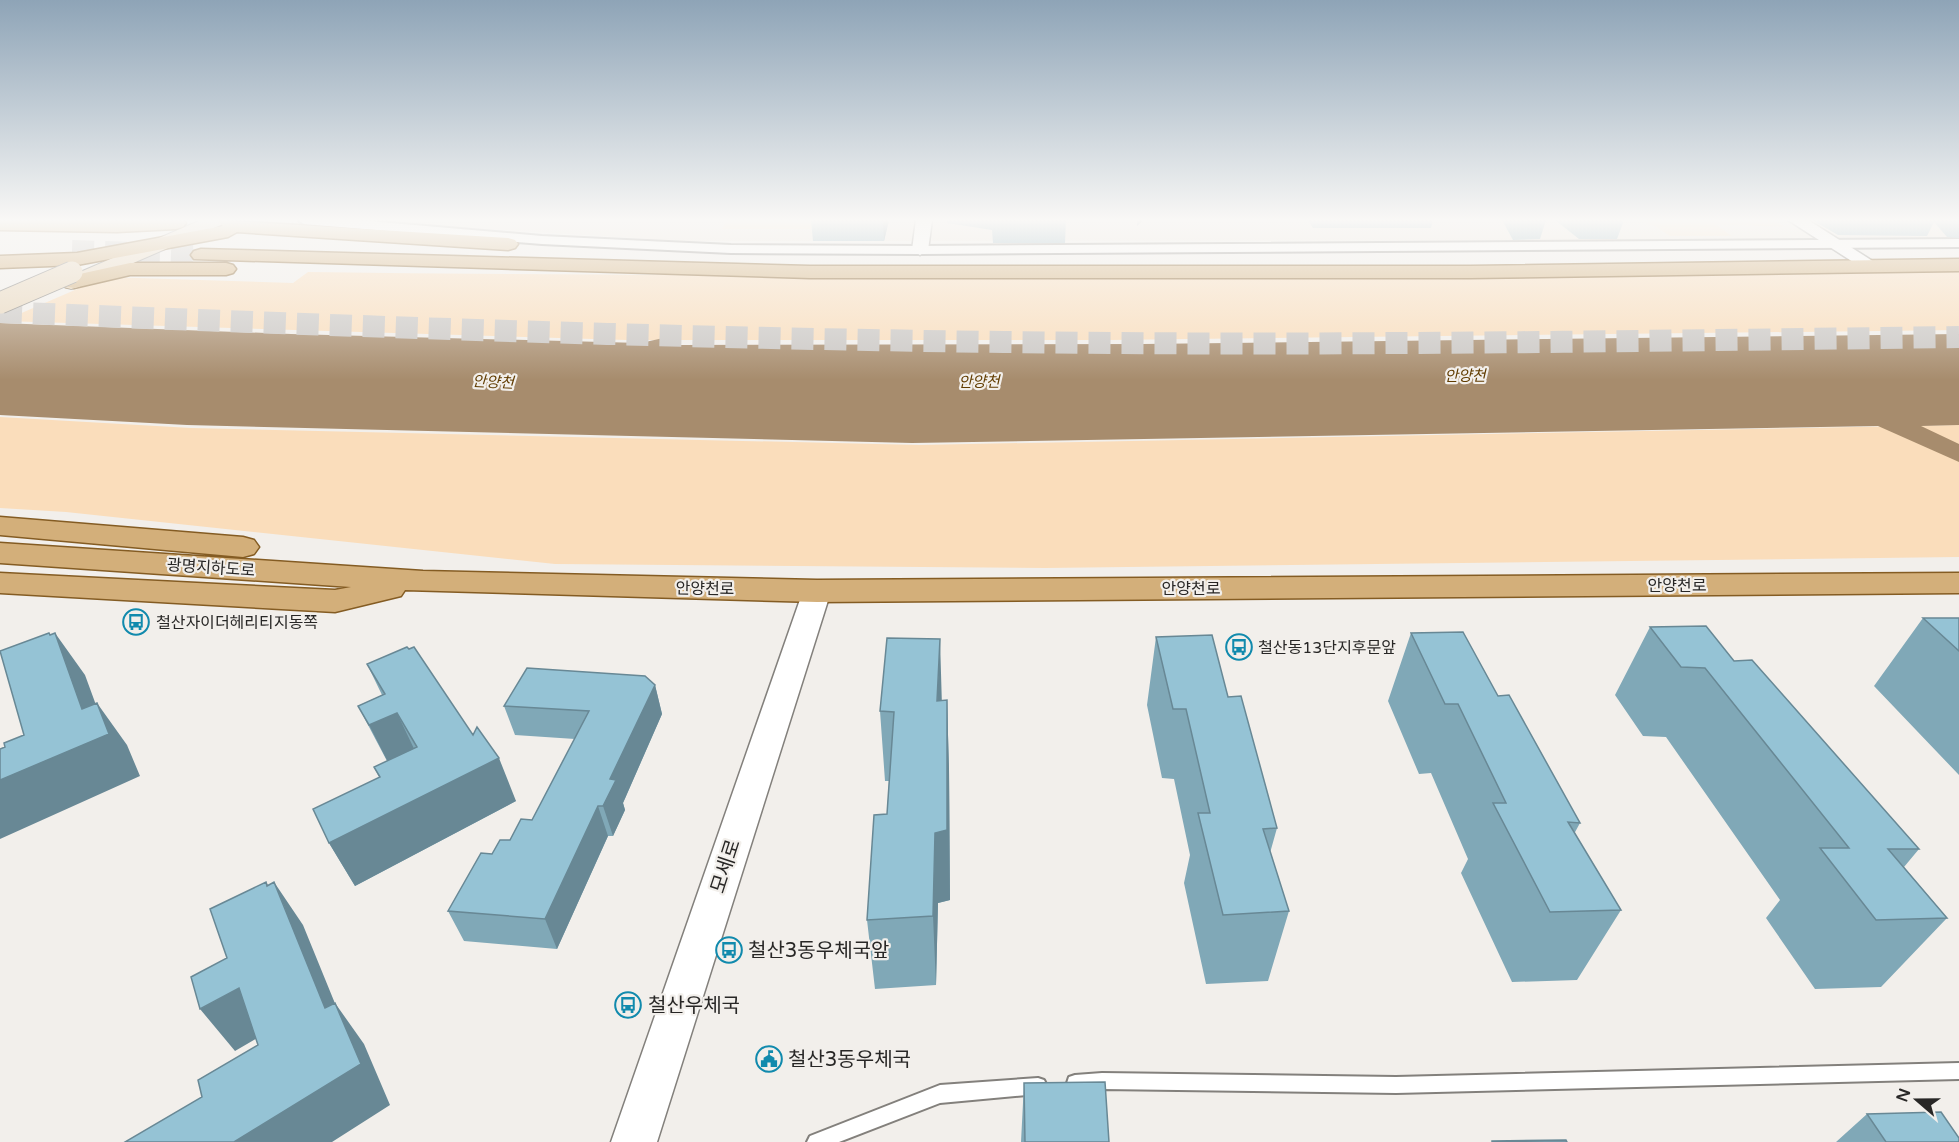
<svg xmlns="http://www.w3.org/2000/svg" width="1959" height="1142" font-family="'Varela Round','Noto Sans KR',sans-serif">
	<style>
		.built { fill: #ede4da }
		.green { fill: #faddbb }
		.water { fill: #a78c6d }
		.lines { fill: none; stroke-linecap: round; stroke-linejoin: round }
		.primary-tunnel { stroke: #cac7c4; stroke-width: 22; stroke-dasharray: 22 11; stroke-linecap: butt }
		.trunk-tunnel { stroke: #cac7c4; stroke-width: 22; stroke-dasharray: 22 11; stroke-linecap: butt }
		.service-casing { stroke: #83807c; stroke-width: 4 }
		.minor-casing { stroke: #83807c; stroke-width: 4 }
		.tertiary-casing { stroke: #83807c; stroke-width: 3 }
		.secondary-casing { stroke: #83807c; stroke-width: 2 }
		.primary-casing { stroke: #845c23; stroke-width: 3 }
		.service { fill: #fff; fill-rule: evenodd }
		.minor { fill: #fff; fill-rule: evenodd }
		.tertiary { fill: #fff; fill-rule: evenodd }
		.secondary { fill: #e9d7bc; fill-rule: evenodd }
		.primary { fill: #d3af7a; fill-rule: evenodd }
		.secondary-bridge-casing { stroke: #83807c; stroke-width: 23; stroke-linecap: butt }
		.secondary-bridge { stroke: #e9d7bc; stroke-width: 21 }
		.wall { fill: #80a8b7 }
		.shaded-wall { fill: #688895 }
		.building { fill: #95c3d5; stroke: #688895; stroke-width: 1.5 }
		.labels { text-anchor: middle; stroke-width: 4.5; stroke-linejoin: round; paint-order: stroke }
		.far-water-label { font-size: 15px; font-style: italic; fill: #613c00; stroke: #f2efeb }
		.street-label { font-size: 16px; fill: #282726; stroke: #f2efeb }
		.poi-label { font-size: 16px; fill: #282726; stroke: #f2efeb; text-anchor: start }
		.near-street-label { font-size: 20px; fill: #282726; stroke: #f2efeb }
		.near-poi-label { font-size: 20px; fill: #282726; stroke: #f2efeb; text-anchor: start }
	</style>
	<rect width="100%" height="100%" fill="#f2efeb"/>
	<!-- built -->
	<path class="built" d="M344 220H1959V240L681 241Z"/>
	<!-- green -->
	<path class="green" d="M727 220H815L811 229H722Z
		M1635 220H1774L1784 227 1715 224 1732 236H1670L1655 226Z
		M1959 267V330L1108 340H627L3 321 105 277 293 283 308 272C859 279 1409 275 1959 267Z
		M0 417 191 428 919 445 1959 425V557L1045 568 555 564 66 512 0 508Z"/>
	<!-- water -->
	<path class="water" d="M0 323 291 334 641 343 672 336 681 345 1143 344 1959 334V425L1921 426 1959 444V462L1878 426 912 443 187 425 0 415Z"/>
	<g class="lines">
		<!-- primary-tunnel -->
		<path class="primary-tunnel" d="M72 251 201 255"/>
		<!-- trunk-tunnel -->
		<path class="trunk-tunnel" d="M0 312C335 326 669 338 1004 342 1322 346 1641 341 1959 337"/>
		<!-- service casing -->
		<g class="service-casing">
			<path id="service" d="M1959 1063V1079L1396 1093 1102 1089 1075 1091 1069 1089 1067 1083 1069 1077 1075 1075 1102 1073 1396 1077Z
				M1038 1078 1044 1080 1047 1086 1044 1092 1038 1094 940 1103 839 1142H807L810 1136 940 1085Z"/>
		</g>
		<!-- minor casing -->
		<g class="minor-casing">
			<path id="minor" d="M298 220H356L542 236 731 245 920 246 1959 239V247L920 254 731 253 542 244 304 224Z"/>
		</g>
		<!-- tertiary casing -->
		<g class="tertiary-casing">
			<path id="tertiary" d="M916 220H932L928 250 920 255 912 250Z
				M1788 220H1808L1882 267 1879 271H1867Z
				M817 582 827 585 831 591 657 1142H611L803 591 807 585Z"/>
		</g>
		<!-- secondary casing -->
		<g class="secondary-casing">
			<path id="secondary" d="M201 220H226L223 224 78 287 71 289 64 287 61 283 64 279Z"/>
		</g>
		<!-- primary casing -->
		<g class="primary-casing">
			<path id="primary" d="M0 220H184L186 223 183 227 176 229 117 232 0 230Z
				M217 220 508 238 515 240 518 244 515 248 508 250 237 232 228 237 77 265 0 268V256L77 253 223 226Z
				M201 249 810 266H1470L1959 259V271L1470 278H810L194 259 191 255 194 251Z
				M130 263H226L233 265 236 269 233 273 226 275H130L74 288 66 287 63 282 66 277Z
				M0 517 243 537 254 540 259 547 254 554 243 557 0 535Z
				M0 543 423 571 817 580 1959 573V593L817 602 405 590 401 596 335 612 0 593V573L335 590 351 587 0 563Z"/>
		</g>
		<!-- service -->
		<use href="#service" class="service"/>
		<!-- minor -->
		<use href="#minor" class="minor"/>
		<!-- tertiary -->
		<use href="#tertiary" class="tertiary"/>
		<!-- secondary -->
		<use href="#secondary" class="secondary"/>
		<!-- primary -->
		<use href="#primary" class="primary"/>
		<!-- secondary-bridge casing -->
		<g class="secondary-bridge-casing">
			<path id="secondary-bridge" d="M0 303 72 272"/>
		</g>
		<!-- secondary-bridge -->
		<use href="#secondary-bridge" class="secondary-bridge"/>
	</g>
	<!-- wall -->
	<path class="wall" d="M811 220H889L884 241H813Z
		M947 220H1066L1065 243H993L992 230 947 223Z
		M1308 220H1433L1431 228H1313Z
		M1502 220H1546L1540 239 1513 240Z
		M1555 220H1624L1617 239H1579Z
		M1812 220H1959V238L1947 237 1934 222 1927 236 1838 235Z
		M1923 618H1959V775L1874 686Z
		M1650 627 1734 661 1919 849 1904 867 1947 918 1881 987 1815 989 1766 918 1780 900 1666 737 1643 736 1615 695Z
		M1411 633 1498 696 1580 823 1574 834 1621 910 1577 980 1512 982 1461 873 1468 859 1431 773 1419 774 1388 701Z
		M1156 637 1228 697 1277 828 1270 853 1289 911 1268 981 1206 984 1184 883 1190 855 1174 779 1162 778 1147 705Z
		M367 664 516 801 355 886 329 843 379 777 374 767 387 761 358 706 382 695Z
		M655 685 662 714 623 803 625 810 613 836H608L557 949 464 941 448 911 492 854 510 840 532 820 575 739 515 735 504 706Z
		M947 700 949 769 950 900 938 903 936 985 875 989 867 920 887 814 889 781H885L880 711Z
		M1024 1083 1109 1142H1021Z
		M1867 1114 1959 1142H1836Z"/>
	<!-- shaded-wall -->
	<path class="shaded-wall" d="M883 220H889L884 241Z
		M1137 220H1144L1137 226Z
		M49 633 61 650 55 633 85 675 107 735 97 703 127 745 140 776 0 839V780L82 709Z
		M940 639 942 707 937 701Z
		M655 685 662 714 623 803 625 810 613 836 603 806 610 779Z
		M947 700 949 769 950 900 938 903 936 985 933 916 935 833Z
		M397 713 417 755 391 768 369 725Z
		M499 758 516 801 355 886 329 843Z
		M598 806 608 836 557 949 545 919Z
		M266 882 286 911 274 882 303 925 354 1050 325 1008Z
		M239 988 271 1030 235 1051 200 1009Z
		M335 1003 364 1044 390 1105 332 1142H234Z"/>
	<!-- building -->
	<path class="building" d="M1923 618H1959V651Z
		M1706 626 1734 661 1752 660 1919 849H1888L1947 918 1876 920 1820 848H1849L1705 668 1681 667 1650 627Z
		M1463 632 1498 696 1509 695 1580 823 1568 822 1621 910 1550 912 1493 803H1506L1458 704H1445L1411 633Z
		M49 633 50 635 55 633 82 709 97 703 109 734 0 780V749L5 747 4 743 24 735 0 651Z
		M1212 635 1228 697 1241 696 1277 828 1263 829 1289 911 1223 915 1198 813H1210L1186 709H1173L1156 637Z
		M887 638 940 639 937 701 947 700V830L935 833 933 916 867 920 874 815 887 814 894 712 880 711Z
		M407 647 409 649 414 647 473 735 477 727 499 758 329 843 313 809 380 777 374 767 417 747 397 713 369 725 358 706 385 694 367 664Z
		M527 668 645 676 655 685 610 779 616 780 603 806H598L545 919 448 911 481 853 492 854 500 840H510L521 819 532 820 589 711 504 706Z
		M266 882 267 886 274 882 325 1008 335 1003 361 1064 234 1142H125L202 1097 198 1080 258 1045 239 988 200 1009 191 977 227 958 210 909Z
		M1105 1082 1109 1142H1025L1024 1083Z
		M1941 1112 1959 1138V1142H1886L1867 1114Z
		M1566 1140 1567 1142H1492V1141Z"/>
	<!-- sky -->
	<linearGradient id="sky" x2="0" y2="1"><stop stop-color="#8ea4b7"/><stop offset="0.58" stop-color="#f9f8f6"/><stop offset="1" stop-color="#f9f8f6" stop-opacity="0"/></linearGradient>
	<rect width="1959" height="380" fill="url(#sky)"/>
	<!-- icons -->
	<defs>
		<g id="bus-ring" transform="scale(1.35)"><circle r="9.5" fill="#f2efeb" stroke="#118aad" stroke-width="1.5"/><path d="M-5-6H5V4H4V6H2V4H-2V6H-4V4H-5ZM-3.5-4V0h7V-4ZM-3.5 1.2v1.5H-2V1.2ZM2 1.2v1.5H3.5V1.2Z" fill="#118aad"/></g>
		<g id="civic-ring" transform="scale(1.35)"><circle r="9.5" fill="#f2efeb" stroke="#118aad" stroke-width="1.5"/><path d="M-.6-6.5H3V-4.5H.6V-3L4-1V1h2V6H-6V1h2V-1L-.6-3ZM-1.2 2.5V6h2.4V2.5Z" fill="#118aad"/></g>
	</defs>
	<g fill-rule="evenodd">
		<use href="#bus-ring" x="136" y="622"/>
		<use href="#bus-ring" x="1239" y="647"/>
		<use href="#bus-ring" x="729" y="950"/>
		<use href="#bus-ring" x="628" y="1005"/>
		<use href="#civic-ring" x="769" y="1059"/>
	</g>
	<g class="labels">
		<!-- far-water labels -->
		<g class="far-water-label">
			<text transform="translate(1465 376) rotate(-1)" y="5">안양천</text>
			<text transform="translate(493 382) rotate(3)" y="5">안양천</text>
			<text transform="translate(979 382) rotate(-1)" y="5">안양천</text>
		</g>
		<!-- street labels -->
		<g class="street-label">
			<text transform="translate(211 567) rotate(4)" y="6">광명지하도로</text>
			<text x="1677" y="591">안양천로</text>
			<text transform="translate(705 588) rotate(1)" y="6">안양천로</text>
			<text x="1191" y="594">안양천로</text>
		</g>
		<!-- poi labels -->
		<g class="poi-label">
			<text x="156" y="628">철산자이더헤리티지동쪽</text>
			<text x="1258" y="653">철산동13단지후문앞</text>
		</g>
		<!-- near-street labels -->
		<g class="near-street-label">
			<text transform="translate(725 866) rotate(-72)" y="7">모세로</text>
		</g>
		<!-- near-poi labels -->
		<g class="near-poi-label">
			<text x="748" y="957">철산3동우체국앞</text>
			<text x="648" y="1012">철산우체국</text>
			<text x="788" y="1066">철산3동우체국</text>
		</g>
	</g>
	<!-- north arrow -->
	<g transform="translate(1917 1100) rotate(290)" stroke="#f2efeb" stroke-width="4.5" paint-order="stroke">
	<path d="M0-4.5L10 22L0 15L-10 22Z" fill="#282726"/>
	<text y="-9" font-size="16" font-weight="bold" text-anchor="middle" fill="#282726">N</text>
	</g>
</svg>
